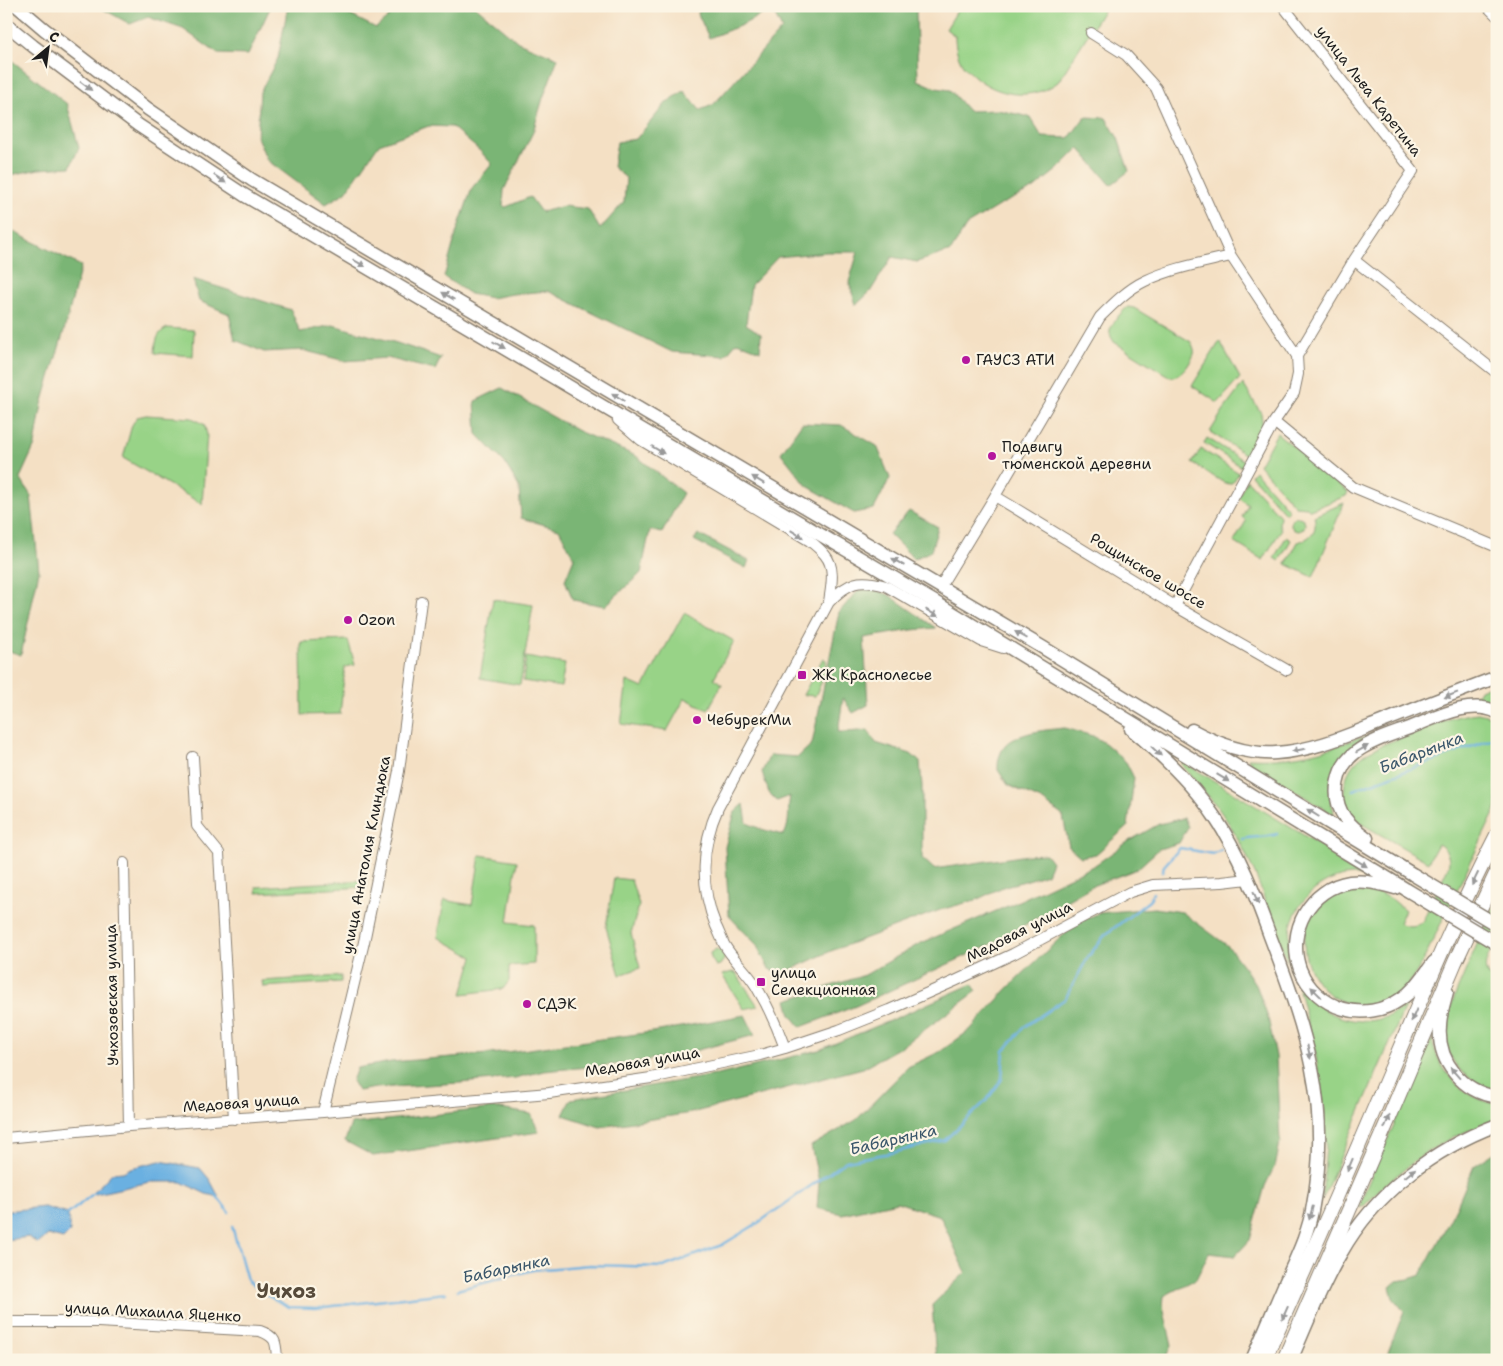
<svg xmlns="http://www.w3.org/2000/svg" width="1503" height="1366" font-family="'Shantell Sans',sans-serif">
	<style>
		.green { fill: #98d387; stroke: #5a7852 }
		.forest { fill: #7ab574; stroke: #4b6848 }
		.water { fill: #6ab0e1; stroke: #43667e }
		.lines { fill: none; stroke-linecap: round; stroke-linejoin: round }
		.stream { stroke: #6ab0e1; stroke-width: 2.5 }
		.minor-casing { stroke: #887e70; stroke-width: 12 }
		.major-casing { stroke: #887e70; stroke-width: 15 }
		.highway-casing { stroke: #887e70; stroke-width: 16 }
		.minor { stroke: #fff; stroke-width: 10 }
		.major { stroke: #fff; stroke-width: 12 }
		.highway { stroke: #fff; stroke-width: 14 }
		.major-bridge-casing { stroke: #887e70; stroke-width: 15; stroke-linecap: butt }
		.major-bridge { stroke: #fff; stroke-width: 12 }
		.oneway { fill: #999 }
		.poi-dot { fill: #b5179e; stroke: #fcf5e5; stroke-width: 2 }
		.labels { text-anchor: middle; stroke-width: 4.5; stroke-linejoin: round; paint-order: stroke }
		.street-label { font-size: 15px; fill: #1c1c1c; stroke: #fcf5e5 }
		.poi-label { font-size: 15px; fill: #1c1c1c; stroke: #fcf5e5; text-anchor: start }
		.water-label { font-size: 16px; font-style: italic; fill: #3b576b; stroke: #fcf5e5 }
		.district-label { font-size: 20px; font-weight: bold; fill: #564a3a; stroke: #fcf5e5 }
	</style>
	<rect width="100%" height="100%" fill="#fcf5e5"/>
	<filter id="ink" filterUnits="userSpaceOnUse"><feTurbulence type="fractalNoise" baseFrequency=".02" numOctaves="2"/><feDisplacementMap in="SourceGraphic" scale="10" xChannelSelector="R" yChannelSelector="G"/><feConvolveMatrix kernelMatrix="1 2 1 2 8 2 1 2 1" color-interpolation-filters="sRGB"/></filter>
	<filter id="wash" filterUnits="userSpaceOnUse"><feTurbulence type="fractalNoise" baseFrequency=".0096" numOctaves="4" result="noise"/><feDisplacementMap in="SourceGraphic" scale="20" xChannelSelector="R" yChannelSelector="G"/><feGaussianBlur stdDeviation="1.12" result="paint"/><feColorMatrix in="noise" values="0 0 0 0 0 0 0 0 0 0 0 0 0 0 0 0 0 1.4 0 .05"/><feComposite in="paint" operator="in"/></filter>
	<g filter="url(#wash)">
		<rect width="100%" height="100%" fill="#f4e0c4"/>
		<!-- green -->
		<path class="green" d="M960 6H1106L1058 82C1032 102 995 96 972 74 968 70 963 67 961 62 957 54 955 45 955 36L946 29Z
			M1128 307 1134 308 1191 342C1193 346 1195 350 1194 354 1190 364 1181 378 1170 377L1114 342C1112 338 1109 335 1110 330 1112 324 1122 310 1128 307Z
			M167 328 194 330 193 356 155 353C156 341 156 334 167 328Z
			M1220 341 1240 378 1218 403 1192 386Z
			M1243 384 1261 413 1263 428 1248 456 1210 432 1223 411Z
			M146 415 192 418 204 424 207 434 202 504 123 458 132 425 137 417Z
			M1277 433 1348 492 1346 496 1310 510 1307 507 1295 506 1259 465Z
			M1207 438 1246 462 1242 467 1204 443Z
			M1201 449 1239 473 1233 482 1229 484 1221 481 1192 463Z
			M1255 471 1289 510 1285 513 1251 475Z
			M1247 480 1280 516 1279 524 1281 530 1263 560 1234 542 1246 521 1242 517 1248 505 1238 497Z
			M1344 503 1313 577 1286 564 1298 542C1312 538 1318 530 1314 516Z
			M1291 524a7 7 0 1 1 14 0a7 7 0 1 1-14 0Z
			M1286 537 1291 540 1279 561 1274 558Z
			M493 599 533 605 520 685 480 678Z
			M684 613 734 641 714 678 722 684 708 710 685 698 667 731 621 724 627 681 643 688Z
			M348 640 355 665 345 667 340 714 302 715 301 642Z
			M526 657 565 664 561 687 523 681Z
			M823 658 826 660V673L815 696 803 695Z
			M1497 683V703L1483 700 1471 699V696L1478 694 1480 690Z
			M1478 713 1497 718V807L1422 963C1417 972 1411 981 1405 989 1398 996 1388 1000 1378 1003 1317 1022 1273 929 1332 897 1352 886 1374 888 1393 900 1397 903 1401 907 1405 910L1399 923C1408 927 1415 927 1422 922L1448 867C1451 857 1447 849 1438 844L1428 862 1367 827C1361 823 1356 820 1352 814 1338 796 1344 769 1362 756 1376 746 1395 740 1411 734 1433 725 1454 715 1478 713Z
			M1367 736 1369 737C1346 749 1327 767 1330 796 1331 803 1334 809 1334 815L1250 763 1248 758C1288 760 1319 754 1357 738H1360Z
			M1183 762 1358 868V870L1363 873V875C1355 875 1348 875 1340 877 1315 884 1295 904 1290 930 1288 940 1291 952 1287 961L1256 876 1243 848 1228 822 1216 805 1183 767 1182 763Z
			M480 855 517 861 508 922 534 925V964L509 966V981L503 989 462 994 473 957 438 937 444 900 472 905Z
			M614 878 631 880 639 905 631 933 640 968 620 975 606 927Z
			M367 880V887L257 893 256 887Z
			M1497 901C1497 911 1499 927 1497 937 1493 952 1473 970 1497 982V1090C1471 1084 1448 1066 1446 1038 1445 1018 1454 997 1462 979 1473 952 1485 927 1497 901Z
			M716 949 721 951 725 958 720 965 716 966 711 958 710 953Z
			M732 972 736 973 758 1006 744 1009 722 975Z
			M341 976V982L263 987 262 981Z
			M1297 983C1303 988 1307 998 1315 1003 1341 1024 1379 1029 1405 1005V1007L1322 1200 1326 1144 1324 1107 1315 1051Z
			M1431 1040H1432C1440 1073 1463 1098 1497 1104V1119L1453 1137 1424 1154 1382 1187 1364 1206 1360 1208 1361 1200Z"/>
		<!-- forest -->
		<path class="forest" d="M103 6H271L248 55 218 54 183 29 148 17 130 24 103 9Z
			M288 6H339L346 13 376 28 401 6H475L518 42 558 58 543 98 533 132 504 190 503 206 506 207 530 197 541 212 564 206 588 209 600 229 624 202 626 178 613 167 617 142 636 139 667 102 684 91 700 110 713 105 782 29 772 9 742 25 709 38 698 14 700 6H920L916 12 918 80 936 88 950 90 968 111 998 110 1030 117 1042 137 1069 138 1085 117 1106 118 1118 138 1129 171 1111 185 1079 148 1058 169 1033 189 1000 205 967 225 951 251 917 262 892 257 870 292 856 305 849 282 858 252H826L778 257 751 285 746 324 761 334 760 351 737 342 725 356 672 352 548 291 513 294 491 298 470 294 444 277 457 231 472 188 492 164 480 151 452 127 429 126 379 144 346 192 326 204 267 160 257 137 260 92 278 58Z
			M6 56 67 104 79 148 70 167 39 169 6 176Z
			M6 228 81 266 64 331 42 404 35 445 20 478 31 496 39 571 21 655 6 650Z
			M193 279 291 310 300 332 333 325 397 343 441 358 435 370 387 358 345 361 302 350 264 352 235 340 229 314 199 301Z
			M502 388 578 431 636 456 683 493 662 533 650 530 641 573 605 606 573 600 565 580 574 558 559 529 521 518 519 487 505 463 477 434 475 401Z
			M802 423 841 425 877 446 890 478 874 509 854 513 807 486 781 453Z
			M909 511 938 527 931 551 914 559 889 534Z
			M698 534 749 561 746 568 694 540Z
			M860 589H873L889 595 936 628 912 630 864 638 868 705 853 713 843 698 838 732H848L868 730 876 743 911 754 920 762 922 786V858L934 869 1028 855 1046 854 1052 862 1047 874 1025 881 1005 886 976 900 940 910 831 951 781 974 769 969 756 944 729 916 725 847 735 812 744 804 747 823 761 829 784 835C791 821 787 811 790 796L777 801 769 793 762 772 770 755 798 757 812 744 839 612Z
			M1065 728 1093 736 1106 744 1126 762 1134 778 1128 826 1096 854 1081 857 1069 847 1063 816 1043 801 1008 785 998 770C998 765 998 759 1000 755 1007 732 1045 730 1065 728Z
			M1184 818 1188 827 1179 843 1159 849 1137 869 1092 886 990 945 856 1006 801 1027 791 1015 787 1000 865 975 919 944 1010 905 1095 865 1129 841 1159 824Z
			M1154 908 1182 912 1228 946 1246 970 1257 987 1268 1018 1276 1056 1280 1142 1276 1163 1265 1186 1250 1240 1235 1256 1209 1253 1196 1279 1164 1296 1163 1307 1172 1346 1165 1360H936L932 1305 966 1272 940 1216 897 1202 842 1214 817 1208 819 1182 811 1146 856 1120 908 1067 941 1051 970 1030 1008 988 1060 938 1080 922 1099 913Z
			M972 984 977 991 904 1045 863 1068 691 1113 600 1127 563 1115 571 1099 722 1074 819 1050 889 1021Z
			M745 1015 755 1035 686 1053 632 1063 544 1071 515 1078 460 1083 376 1088 358 1091 352 1081 357 1068 391 1062 500 1053 659 1031Z
			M494 1108 531 1114 539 1132 373 1156 345 1141 351 1124Z
			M1497 1151V1360H1385L1404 1311 1393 1298 1390 1287 1397 1281 1409 1279 1421 1275 1457 1206 1474 1166Z"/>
		<!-- water -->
		<path class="water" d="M160 1161 200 1168 210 1180 219 1197 206 1194 181 1182H150L91 1195 112 1173 123 1172 131 1168Z
			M44 1207 68 1214 70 1232 63 1239 48 1235 38 1244 29 1237 6 1240V1211Z"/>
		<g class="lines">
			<!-- stream -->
			<path class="stream" d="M1353 790 1495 738 1497 736
				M1243 839C1255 836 1266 838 1277 834
				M1162 872 1164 866 1180 848 1213 854 1221 850
				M216 1195 229 1212
				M68 1214 94 1193
				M232 1226 247 1280 264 1294 289 1307 316 1308 446 1293
				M457 1290 533 1270 590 1265 663 1267 722 1245 758 1223 846 1161 896 1152 945 1140 987 1100 1002 1079 1004 1051 1024 1027 1065 999 1088 957 1105 935 1149 901 1153 893"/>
		</g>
	</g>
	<g filter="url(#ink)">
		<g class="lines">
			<!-- minor casing -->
			<g class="minor-casing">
				<path id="minor" d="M1283 6 1413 171 1354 260 1297 356
					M1487 6 1497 16
					M1091 33 1126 55 1156 88 1231 256 1297 356 1298 374 1294 393 1274 422 1175 606
					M1354 260 1497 373
					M618 420 641 440 810 541C815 545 821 550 825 555 836 568 831 587 829 602
					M1274 422 1353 487 1497 547
					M995 496 1100 317C1113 304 1128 289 1145 281 1172 268 1202 263 1231 256
					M940 587 995 496 1175 606 1287 670
					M193 757 197 826 219 853 234 1119
					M124 863 129 1126
					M785 1048C777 1026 768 1006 756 986 747 971 732 959 724 944 721 938 719 932 716 926 700 887 701 846 718 808L829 602C848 582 859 578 886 586L981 641 1003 648
					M323 1112 364 942 399 771 421 601
					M6 1138 129 1126 323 1112 549 1093 651 1078 760 1055 785 1048 839 1030 889 1010 955 981 1013 954 1130 892 1153 885 1222 882 1248 879
					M6 1322H98L260 1331C277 1337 276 1343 277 1360"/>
			</g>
			<!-- major casing -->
			<g class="major-casing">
				<path id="major" d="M17 6 44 29 148 109 252 180 1042 647 1414 875
					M6 24 33 46 138 125 244 195 933 601 1407 890
					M1131 729C1161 754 1192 783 1214 816 1239 853 1255 894 1270 936 1305 1028 1332 1105 1313 1205 1309 1232 1296 1258 1285 1283 1274 1309 1263 1334 1252 1360
					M1192 730C1218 744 1247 755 1276 753 1312 751 1346 736 1379 723 1418 708 1457 692 1497 677
					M1367 838C1359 832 1351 826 1345 818 1330 797 1336 767 1356 752 1372 740 1394 734 1412 727 1437 717 1470 699 1497 712
					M1395 888C1380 884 1366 880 1350 882 1310 888 1286 931 1300 969 1316 1010 1365 1024 1401 999 1415 990 1424 975 1434 962
					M1447 992C1444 1003 1440 1015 1440 1026 1437 1061 1462 1092 1497 1097
					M1291 1360C1307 1324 1321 1286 1341 1253 1375 1193 1433 1149 1497 1125"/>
			</g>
			<!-- highway casing -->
			<g class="highway-casing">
				<path id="highway" d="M1264 1360C1302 1276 1339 1192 1375 1107 1414 1016 1451 924 1497 835
					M1284 1360 1389 1118 1455 962 1497 872"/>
			</g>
			<!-- minor -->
			<use href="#minor" class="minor"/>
			<!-- major -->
			<use href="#major" class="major"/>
			<!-- highway -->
			<use href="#highway" class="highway"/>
			<!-- major-bridge casing -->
			<g class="major-bridge-casing">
				<path id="major-bridge" d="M1414 875 1497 925
					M1407 890 1497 944"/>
			</g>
			<!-- major-bridge -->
			<use href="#major-bridge" class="major-bridge"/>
		</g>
		<!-- one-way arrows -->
		<defs><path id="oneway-solid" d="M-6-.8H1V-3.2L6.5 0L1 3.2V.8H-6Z" transform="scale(1.25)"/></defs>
		<g class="oneway">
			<use href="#oneway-solid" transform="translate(86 86) rotate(37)"/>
			<use href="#oneway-solid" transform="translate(220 179) rotate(34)"/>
			<use href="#oneway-solid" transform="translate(359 263) rotate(30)"/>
			<use href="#oneway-solid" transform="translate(448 296) rotate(-149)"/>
			<use href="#oneway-solid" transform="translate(499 345) rotate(30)"/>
			<use href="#oneway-solid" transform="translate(618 397) rotate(-149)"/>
			<use href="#oneway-solid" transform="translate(658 450) rotate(31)"/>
			<use href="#oneway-solid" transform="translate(758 480) rotate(-149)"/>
			<use href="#oneway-solid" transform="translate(797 534) rotate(31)"/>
			<use href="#oneway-solid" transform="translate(898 562) rotate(-149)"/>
			<use href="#oneway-solid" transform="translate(932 613) rotate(30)"/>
			<use href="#oneway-solid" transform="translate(1021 635) rotate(-150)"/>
			<use href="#oneway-solid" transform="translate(1451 695) rotate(159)"/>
			<use href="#oneway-solid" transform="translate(1362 749) rotate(-30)"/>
			<use href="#oneway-solid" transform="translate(1299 750) rotate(169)"/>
			<use href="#oneway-solid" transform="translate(1156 751) rotate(43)"/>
			<use href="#oneway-solid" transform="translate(1223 778) rotate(31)"/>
			<use href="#oneway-solid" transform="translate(1313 813) rotate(-148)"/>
			<use href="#oneway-solid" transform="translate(1361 863) rotate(31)"/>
			<use href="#oneway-solid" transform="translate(1475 879) rotate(116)"/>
			<use href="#oneway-solid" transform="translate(1256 898) rotate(69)"/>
			<use href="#oneway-solid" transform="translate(1316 992) rotate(-136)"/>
			<use href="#oneway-solid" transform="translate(1414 1015) rotate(113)"/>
			<use href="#oneway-solid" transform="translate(1309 1052) rotate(77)"/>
			<use href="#oneway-solid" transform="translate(1455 1073) rotate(-131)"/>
			<use href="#oneway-solid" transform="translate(1387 1122) rotate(-67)"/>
			<use href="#oneway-solid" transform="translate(1350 1165) rotate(113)"/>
			<use href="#oneway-solid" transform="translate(1410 1173) rotate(-40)"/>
			<use href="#oneway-solid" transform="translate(1311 1213) rotate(105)"/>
			<use href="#oneway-solid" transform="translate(1285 1313) rotate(114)"/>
		</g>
	</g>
	<!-- markers -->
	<g class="poi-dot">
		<circle cx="966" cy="360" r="5"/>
		<circle cx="992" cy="456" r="5"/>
		<circle cx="348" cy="620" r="5"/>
		<rect x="797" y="670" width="10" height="10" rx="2.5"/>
		<circle cx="697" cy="720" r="5"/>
		<rect x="756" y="977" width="10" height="10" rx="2.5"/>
		<circle cx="527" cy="1004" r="5"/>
	</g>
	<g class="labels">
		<!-- street labels -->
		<g class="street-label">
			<text transform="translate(1369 91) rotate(52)" y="5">улица Льва Каретина</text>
			<text transform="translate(1148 571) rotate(31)" y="5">Рощинское шоссе</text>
			<text transform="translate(366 855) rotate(-79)" y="5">улица Анатолия Клиндюка</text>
			<text transform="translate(1019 932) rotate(-27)" y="5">Медовая улица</text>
			<text transform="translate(112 995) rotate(-91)" y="5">Учхозовская улица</text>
			<text transform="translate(642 1062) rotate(-10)" y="5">Медовая улица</text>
			<text transform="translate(241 1103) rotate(-4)" y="5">Медовая улица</text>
			<text transform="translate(153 1312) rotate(3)" y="5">улица Михаила Яценко</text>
		</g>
		<!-- poi labels -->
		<g class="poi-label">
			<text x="976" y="365">ГАУСЗ АТИ</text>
			<text x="1002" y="452">Подвигу<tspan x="1002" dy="17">тюменской деревни</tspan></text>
			<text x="358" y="625">Ozon</text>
			<text x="812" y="680">ЖК Краснолесье</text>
			<text x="707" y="725">ЧебурекМи</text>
			<text x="771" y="978">улица<tspan x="771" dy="17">Селекционная</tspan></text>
			<text x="537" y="1009">СДЭК</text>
		</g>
		<!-- water labels -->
		<g class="water-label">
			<text transform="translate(1421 752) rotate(-21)" y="6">Бабарынка</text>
			<text transform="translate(893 1139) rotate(-13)" y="6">Бабарынка</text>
			<text transform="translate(506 1268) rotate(-12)" y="6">Бабарынка</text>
		</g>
		<!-- district labels -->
		<g class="district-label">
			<text x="286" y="1298">Учхоз</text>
		</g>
	</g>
	<!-- margin -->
	<rect width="1503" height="1366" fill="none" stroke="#fcf5e5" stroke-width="25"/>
	<!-- north arrow -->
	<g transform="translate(48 48) rotate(29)" stroke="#fcf5e5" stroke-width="4" paint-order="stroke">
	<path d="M0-4L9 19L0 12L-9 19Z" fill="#1c1c1c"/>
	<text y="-8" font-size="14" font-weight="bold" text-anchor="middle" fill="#1c1c1c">С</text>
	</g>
</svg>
